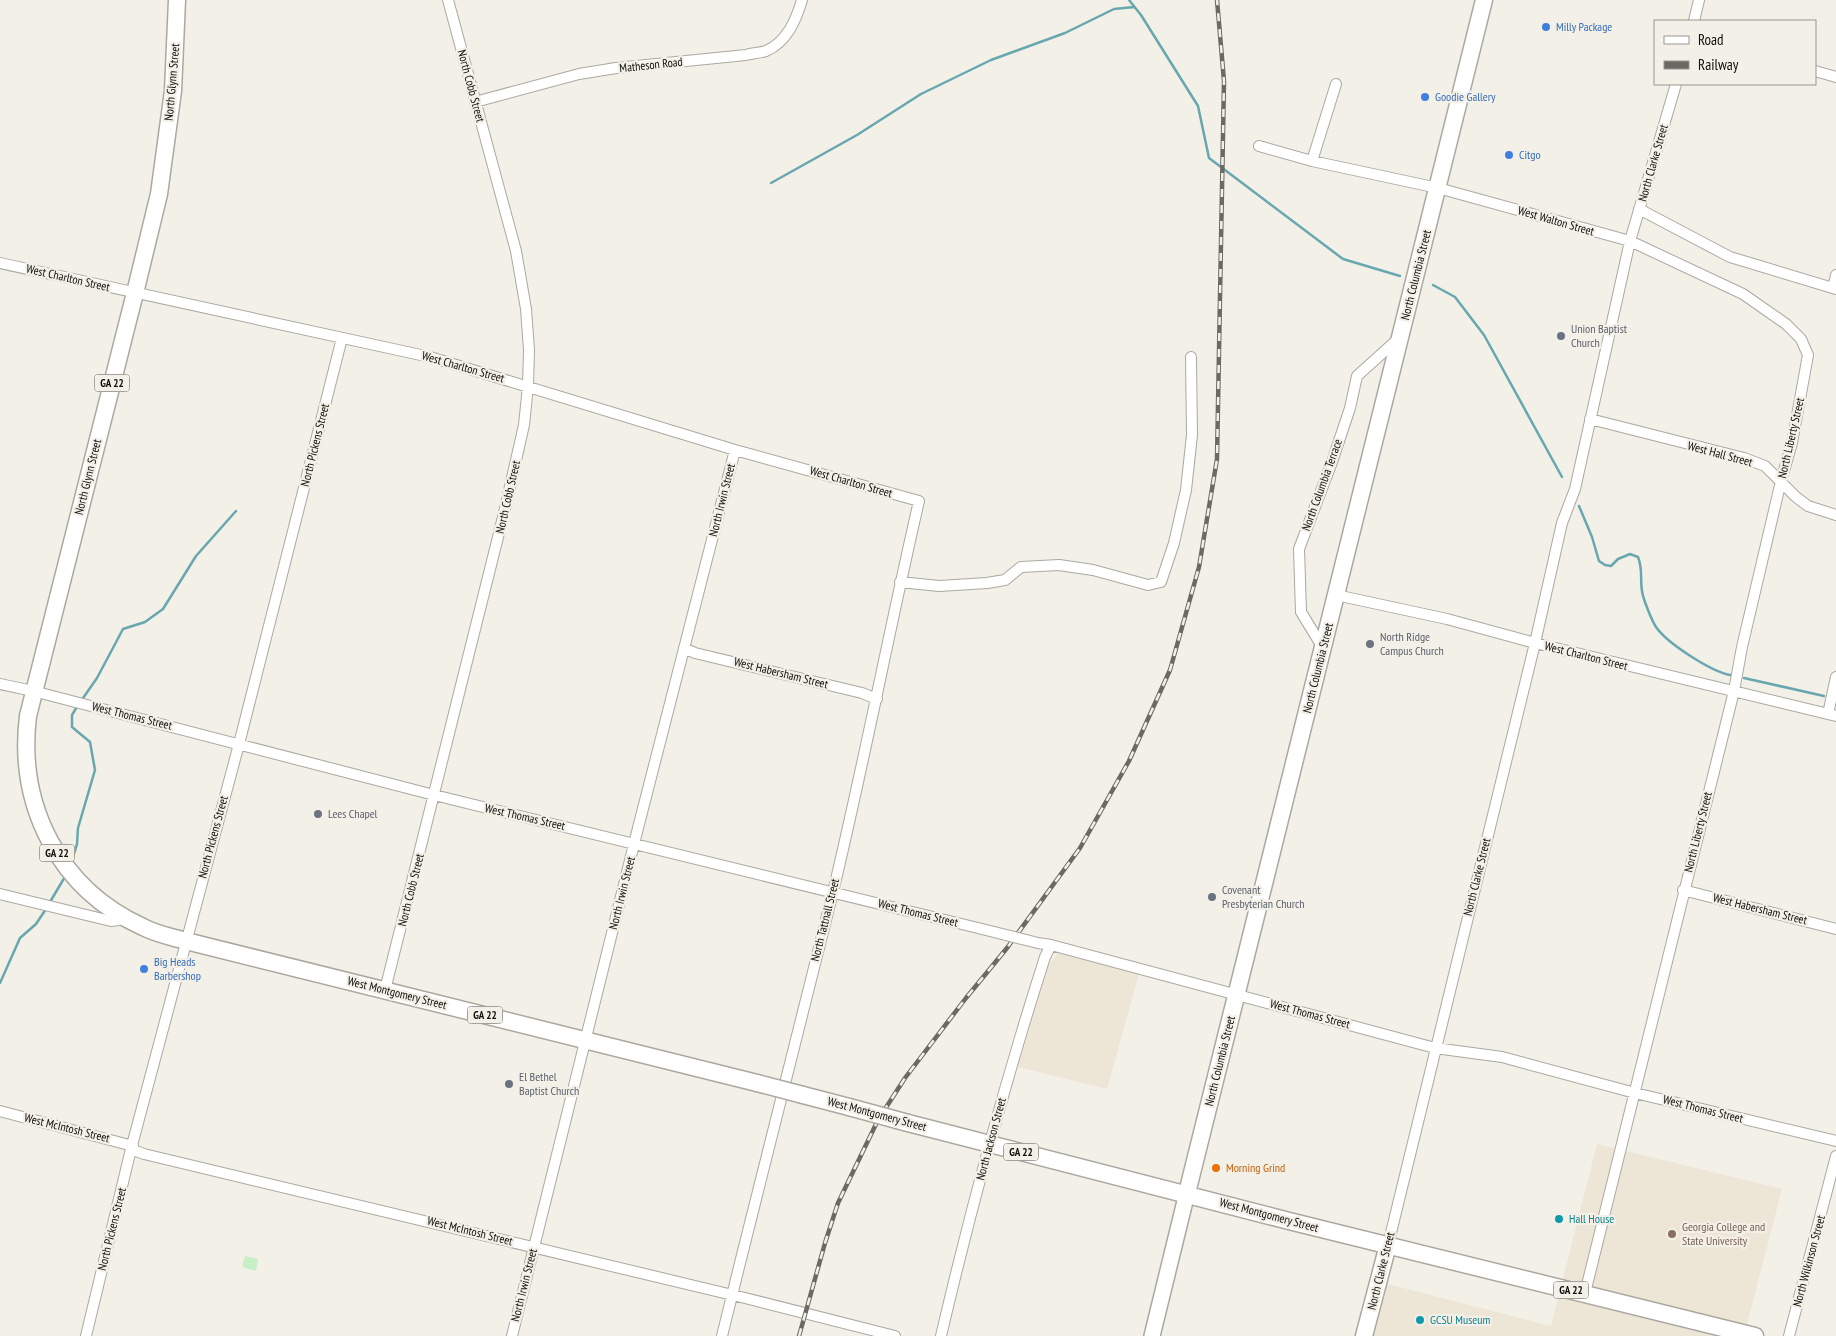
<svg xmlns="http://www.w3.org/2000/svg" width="1836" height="1336" font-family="'PT Sans Narrow',sans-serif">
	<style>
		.built { fill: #ede6d7 }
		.green { fill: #c9efc7 }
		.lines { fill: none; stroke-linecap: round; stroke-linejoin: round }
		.stream { stroke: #69a7b0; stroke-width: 2.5 }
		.street-casing { stroke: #aba8a0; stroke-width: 12 }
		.secondary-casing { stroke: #aba8a0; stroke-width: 18 }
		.primary-casing { stroke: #aba8a0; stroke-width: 19 }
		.street { stroke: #fff; stroke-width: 10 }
		.secondary { stroke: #fff; stroke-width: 15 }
		.primary { stroke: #fff; stroke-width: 16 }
		.rail-casing { stroke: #6a6964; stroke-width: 4.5 }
		.rail { stroke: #f3f0e8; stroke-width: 2.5; stroke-dasharray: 8; stroke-linecap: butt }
		.street-bridge-casing { stroke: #aba8a0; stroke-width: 12; stroke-linecap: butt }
		.primary-bridge-casing { stroke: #aba8a0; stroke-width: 19; stroke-linecap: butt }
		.street-bridge { stroke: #fff; stroke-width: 10 }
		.primary-bridge { stroke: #fff; stroke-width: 16 }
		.shop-dot { fill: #3f7fe0; stroke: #f3f0e8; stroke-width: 2 }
		.worship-dot { fill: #6b7280; stroke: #f3f0e8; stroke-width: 2 }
		.food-dot { fill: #e8710a; stroke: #f3f0e8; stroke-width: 2 }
		.culture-dot { fill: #0f9aa8; stroke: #f3f0e8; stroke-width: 2 }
		.education-dot { fill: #8d6e63; stroke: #f3f0e8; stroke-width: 2 }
		.labels { text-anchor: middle; stroke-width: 4.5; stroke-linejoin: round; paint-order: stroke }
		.shield { fill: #f3f0e8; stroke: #53524d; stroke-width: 1 }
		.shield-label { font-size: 11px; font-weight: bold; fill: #0f0e0b }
		.shop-label { font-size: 12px; fill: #366cbe; stroke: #f3f0e8; text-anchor: start }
		.street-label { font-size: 12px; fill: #0f0e0b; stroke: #f3f0e8 }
		.worship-label { font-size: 12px; fill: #5b616d; stroke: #f3f0e8; text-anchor: start }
		.food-label { font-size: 12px; fill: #c56008; stroke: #f3f0e8; text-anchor: start }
		.culture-label { font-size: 12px; fill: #0d838f; stroke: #f3f0e8; text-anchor: start }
		.education-label { font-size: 12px; fill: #785e54; stroke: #f3f0e8; text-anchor: start }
	</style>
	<rect width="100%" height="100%" fill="#f3f0e8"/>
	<!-- built -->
	<path class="built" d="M1058 953 1139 974 1107 1089 1018 1067 1048 966Z
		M1597 1144 1782 1189 1744 1336H1359L1372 1280 1551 1326Z"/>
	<!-- green -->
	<path class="green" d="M245 1256 258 1259 256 1271 242 1267Z"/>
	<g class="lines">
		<!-- stream -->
		<path class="stream" d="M1129 0 1141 15 1198 106 1209 158 1343 259 1400 276
			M771 183 857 135 921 94 991 60 1065 33 1114 9 1134 7
			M1433 285 1455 297 1484 335 1562 477
			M1579 506 1592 537 1599 561 1605 565 1611 566 1618 559 1630 554 1638 557C1643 569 1640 579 1642 591 1643 599 1652 621 1656 627 1667 643 1710 671 1730 675
			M1744 678 1824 696
			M81 701 97 678 123 629 145 622 163 609 196 556 236 511
			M71 863 77 844 78 828 95 770 90 742 72 727V715L78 705
			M50 902 66 875
			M0 983 20 938 36 924 46 909"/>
		<!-- street casing -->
		<g class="street-casing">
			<path id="street" d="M1694 21 1699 0
				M1815 71 1836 77
				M475 102 579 74 616 68 746 55C752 53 760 53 766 51 787 42 796 20 802 0
				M1259 146 1312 161 1438 188 1630 241 1743 294 1786 324 1801 339 1808 355 1792 443 1781 481 1742 647 1734 691 1585 1293
				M1312 161 1336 84
				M1639 209 1730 257 1836 289
				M0 263 430 357 735 450 919 501C889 631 864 763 833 892 797 1041 758 1188 722 1336
				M1833 288 1836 275
				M1590 419 1744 458 1765 466 1796 497 1808 506 1836 515
				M900 582 939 586 987 583 1005 580 1021 567 1059 565 1093 570 1148 585 1161 582 1174 543 1186 490 1192 435 1191 357
				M1336 595 1447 619 1535 643 1836 716
				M684 648 695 653 862 693 877 699
				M1323 648 1301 612 1299 549 1332 462 1350 408 1357 376 1398 339
				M0 684 33 691 434 795 982 929
				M1828 714 1836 677
				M1683 890 1836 929
				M0 894 111 921 126 919
				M1038 943 1051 945 1435 1048 1502 1057 1635 1093 1836 1141
				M385 990 504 513 524 425 528 386 529 350 526 309 516 251 448 0
				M0 1111 133 1146
				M131 1149 144 1154 745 1298 895 1336
				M1388 1245 1535 643 1562 523 1575 489 1630 241 1676 84
				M86 1336 131 1149 239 744 342 338
				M512 1336 638 828 735 450
				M941 1336C971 1208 1005 1082 1045 957L1051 945
				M1789 1336 1836 1156"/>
		</g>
		<!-- secondary casing -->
		<g class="secondary-casing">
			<path id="secondary" d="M1152 1336 1187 1193"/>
		</g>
		<!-- primary casing -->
		<g class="primary-casing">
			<path id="primary" d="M177 0 173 91 159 194 135 293 28 716C17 806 59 889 143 927 156 934 172 937 186 941L757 1083
				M803 1095 849 1107
				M908 1123 1289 1221 1755 1336
				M1187 1193 1484 0
				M1364 1336 1388 1245"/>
		</g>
		<!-- street -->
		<use href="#street" class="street"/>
		<!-- secondary -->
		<use href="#secondary" class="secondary"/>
		<!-- primary -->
		<use href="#primary" class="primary"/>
		<!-- rail casing -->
		<g class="rail-casing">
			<path id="rail" d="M799 1336 825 1243 838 1203 878 1120 905 1078 966 998 1007 948 1080 848 1129 761 1170 670 1199 567 1217 459 1224 81 1217 0"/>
		</g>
		<!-- rail -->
		<use href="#rail" class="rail"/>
		<!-- street-bridge casing -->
		<g class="street-bridge-casing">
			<path id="street-bridge" d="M982 929 1038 943"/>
		</g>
		<!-- primary-bridge casing -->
		<g class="primary-bridge-casing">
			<path id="primary-bridge" d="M757 1083 803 1095
				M849 1107 908 1123"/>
		</g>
		<!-- street-bridge -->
		<use href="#street-bridge" class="street-bridge"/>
		<!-- primary-bridge -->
		<use href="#primary-bridge" class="primary-bridge"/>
	</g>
	<!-- markers -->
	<g class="shop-dot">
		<circle cx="1546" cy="27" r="5"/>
		<circle cx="1425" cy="97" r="5"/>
		<circle cx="1509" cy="155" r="5"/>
		<circle cx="144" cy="969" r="5"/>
	</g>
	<g class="worship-dot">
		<circle cx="1561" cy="336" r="5"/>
		<circle cx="1370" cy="644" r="5"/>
		<circle cx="318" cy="814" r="5"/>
		<circle cx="1212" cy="897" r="5"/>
		<circle cx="509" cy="1084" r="5"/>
	</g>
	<circle class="food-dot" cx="1216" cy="1168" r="5"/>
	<g class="culture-dot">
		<circle cx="1559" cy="1219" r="5"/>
		<circle cx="1420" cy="1320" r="5"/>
	</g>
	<circle class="education-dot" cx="1672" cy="1234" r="5"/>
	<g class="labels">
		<!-- shield labels -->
		<g class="shield">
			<rect x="94.5" y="374.5" width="35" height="17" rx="4"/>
			<rect x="39.5" y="844.5" width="35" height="17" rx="4"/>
			<rect x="467.5" y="1006.5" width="35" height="17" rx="4"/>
			<rect x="1003.5" y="1143.5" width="35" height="17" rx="4"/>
			<rect x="1553.5" y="1281.5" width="35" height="17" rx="4"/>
		</g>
		<g class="shield-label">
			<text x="112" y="387">GA 22</text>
			<text x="57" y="857">GA 22</text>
			<text x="485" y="1019">GA 22</text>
			<text x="1021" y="1156">GA 22</text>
			<text x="1571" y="1294">GA 22</text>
		</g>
		<!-- shop labels -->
		<g class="shop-label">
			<text x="1556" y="31">Milly Package</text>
			<text x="1435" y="101">Goodie Gallery</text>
			<text x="1519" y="159">Citgo</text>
			<text x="154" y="966">Big Heads<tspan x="154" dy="14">Barbershop</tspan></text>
		</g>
		<!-- street labels -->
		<g class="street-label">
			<text transform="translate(651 65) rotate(-6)" y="4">Matheson Road</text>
			<text transform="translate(172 82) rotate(-85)" y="4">North Glynn Street</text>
			<text transform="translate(471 86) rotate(75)" y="4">North Cobb Street</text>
			<text transform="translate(1653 163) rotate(-74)" y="4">North Clarke Street</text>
			<text transform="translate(1556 221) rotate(16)" y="4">West Walton Street</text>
			<text transform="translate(1416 275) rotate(-76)" y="4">North Columbia Street</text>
			<text transform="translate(68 278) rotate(13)" y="4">West Charlton Street</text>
			<text transform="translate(463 367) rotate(16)" y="4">West Charlton Street</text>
			<text transform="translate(1791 438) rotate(-77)" y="4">North Liberty Street</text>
			<text transform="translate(315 445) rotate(-76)" y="4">North Pickens Street</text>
			<text transform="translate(1720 454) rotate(15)" y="4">West Hall Street</text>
			<text transform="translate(88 477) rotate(-76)" y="4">North Glynn Street</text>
			<text transform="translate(851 482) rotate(16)" y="4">West Charlton Street</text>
			<text transform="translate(1322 485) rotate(-70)" y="4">North Columbia Terrace</text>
			<text transform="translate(508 497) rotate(-77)" y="4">North Cobb Street</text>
			<text transform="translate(722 500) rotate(-76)" y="4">North Irwin Street</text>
			<text transform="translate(1586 656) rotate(14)" y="4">West Charlton Street</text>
			<text transform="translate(1318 668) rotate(-76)" y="4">North Columbia Street</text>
			<text transform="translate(781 673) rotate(14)" y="4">West Habersham Street</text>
			<text transform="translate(132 716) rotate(14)" y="4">West Thomas Street</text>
			<text transform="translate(525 817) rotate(13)" y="4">West Thomas Street</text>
			<text transform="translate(1698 832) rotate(-76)" y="4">North Liberty Street</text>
			<text transform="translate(213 837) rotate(-75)" y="4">North Pickens Street</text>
			<text transform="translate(1477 877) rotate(-76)" y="4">North Clarke Street</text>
			<text transform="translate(411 890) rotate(-76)" y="4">North Cobb Street</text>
			<text transform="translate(622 893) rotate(-76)" y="4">North Irwin Street</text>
			<text transform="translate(1760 909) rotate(14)" y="4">West Habersham Street</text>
			<text transform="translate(918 913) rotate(14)" y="4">West Thomas Street</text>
			<text transform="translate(825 920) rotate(-76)" y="4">North Tattnall Street</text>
			<text transform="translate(397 993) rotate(14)" y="4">West Montgomery Street</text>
			<text transform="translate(1310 1014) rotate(15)" y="4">West Thomas Street</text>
			<text transform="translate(1220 1061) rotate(-76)" y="4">North Columbia Street</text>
			<text transform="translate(1703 1109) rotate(14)" y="4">West Thomas Street</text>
			<text transform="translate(877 1114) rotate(15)" y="4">West Montgomery Street</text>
			<text transform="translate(67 1128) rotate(14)" y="4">West McIntosh Street</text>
			<text transform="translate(991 1139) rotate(-75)" y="4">North Jackson Street</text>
			<text transform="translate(1269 1215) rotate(15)" y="4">West Montgomery Street</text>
			<text transform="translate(112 1229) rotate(-76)" y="4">North Pickens Street</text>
			<text transform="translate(470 1231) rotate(14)" y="4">West McIntosh Street</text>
			<text transform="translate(1809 1261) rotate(-75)" y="4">North Wilkinson Street</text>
			<text transform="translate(1381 1271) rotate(-76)" y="4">North Clarke Street</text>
			<text transform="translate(524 1285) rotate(-76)" y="4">North Irwin Street</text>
		</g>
		<!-- worship labels -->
		<g class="worship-label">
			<text x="1571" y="333">Union Baptist<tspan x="1571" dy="14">Church</tspan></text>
			<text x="1380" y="641">North Ridge<tspan x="1380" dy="14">Campus Church</tspan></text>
			<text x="328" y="818">Lees Chapel</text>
			<text x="1222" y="894">Covenant<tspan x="1222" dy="14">Presbyterian Church</tspan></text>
			<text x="519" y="1081">El Bethel<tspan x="519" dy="14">Baptist Church</tspan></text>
		</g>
		<!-- food labels -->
		<g class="food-label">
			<text x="1226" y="1172">Morning Grind</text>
		</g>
		<!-- culture labels -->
		<g class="culture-label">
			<text x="1569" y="1223">Hall House</text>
			<text x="1430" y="1324">GCSU Museum</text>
		</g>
		<!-- education labels -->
		<g class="education-label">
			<text x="1682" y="1231">Georgia College and<tspan x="1682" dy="14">State University</tspan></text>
		</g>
	</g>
	<!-- legend -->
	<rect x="1654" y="20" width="162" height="65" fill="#f3f0e8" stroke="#989690"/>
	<rect x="1664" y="36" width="25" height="8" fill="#ffffff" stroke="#989690"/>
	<text x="1698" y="45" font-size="15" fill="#0f0e0b">Road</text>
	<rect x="1664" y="61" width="25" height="8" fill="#6a6964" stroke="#989690"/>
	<text x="1698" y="70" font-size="15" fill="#0f0e0b">Railway</text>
</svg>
